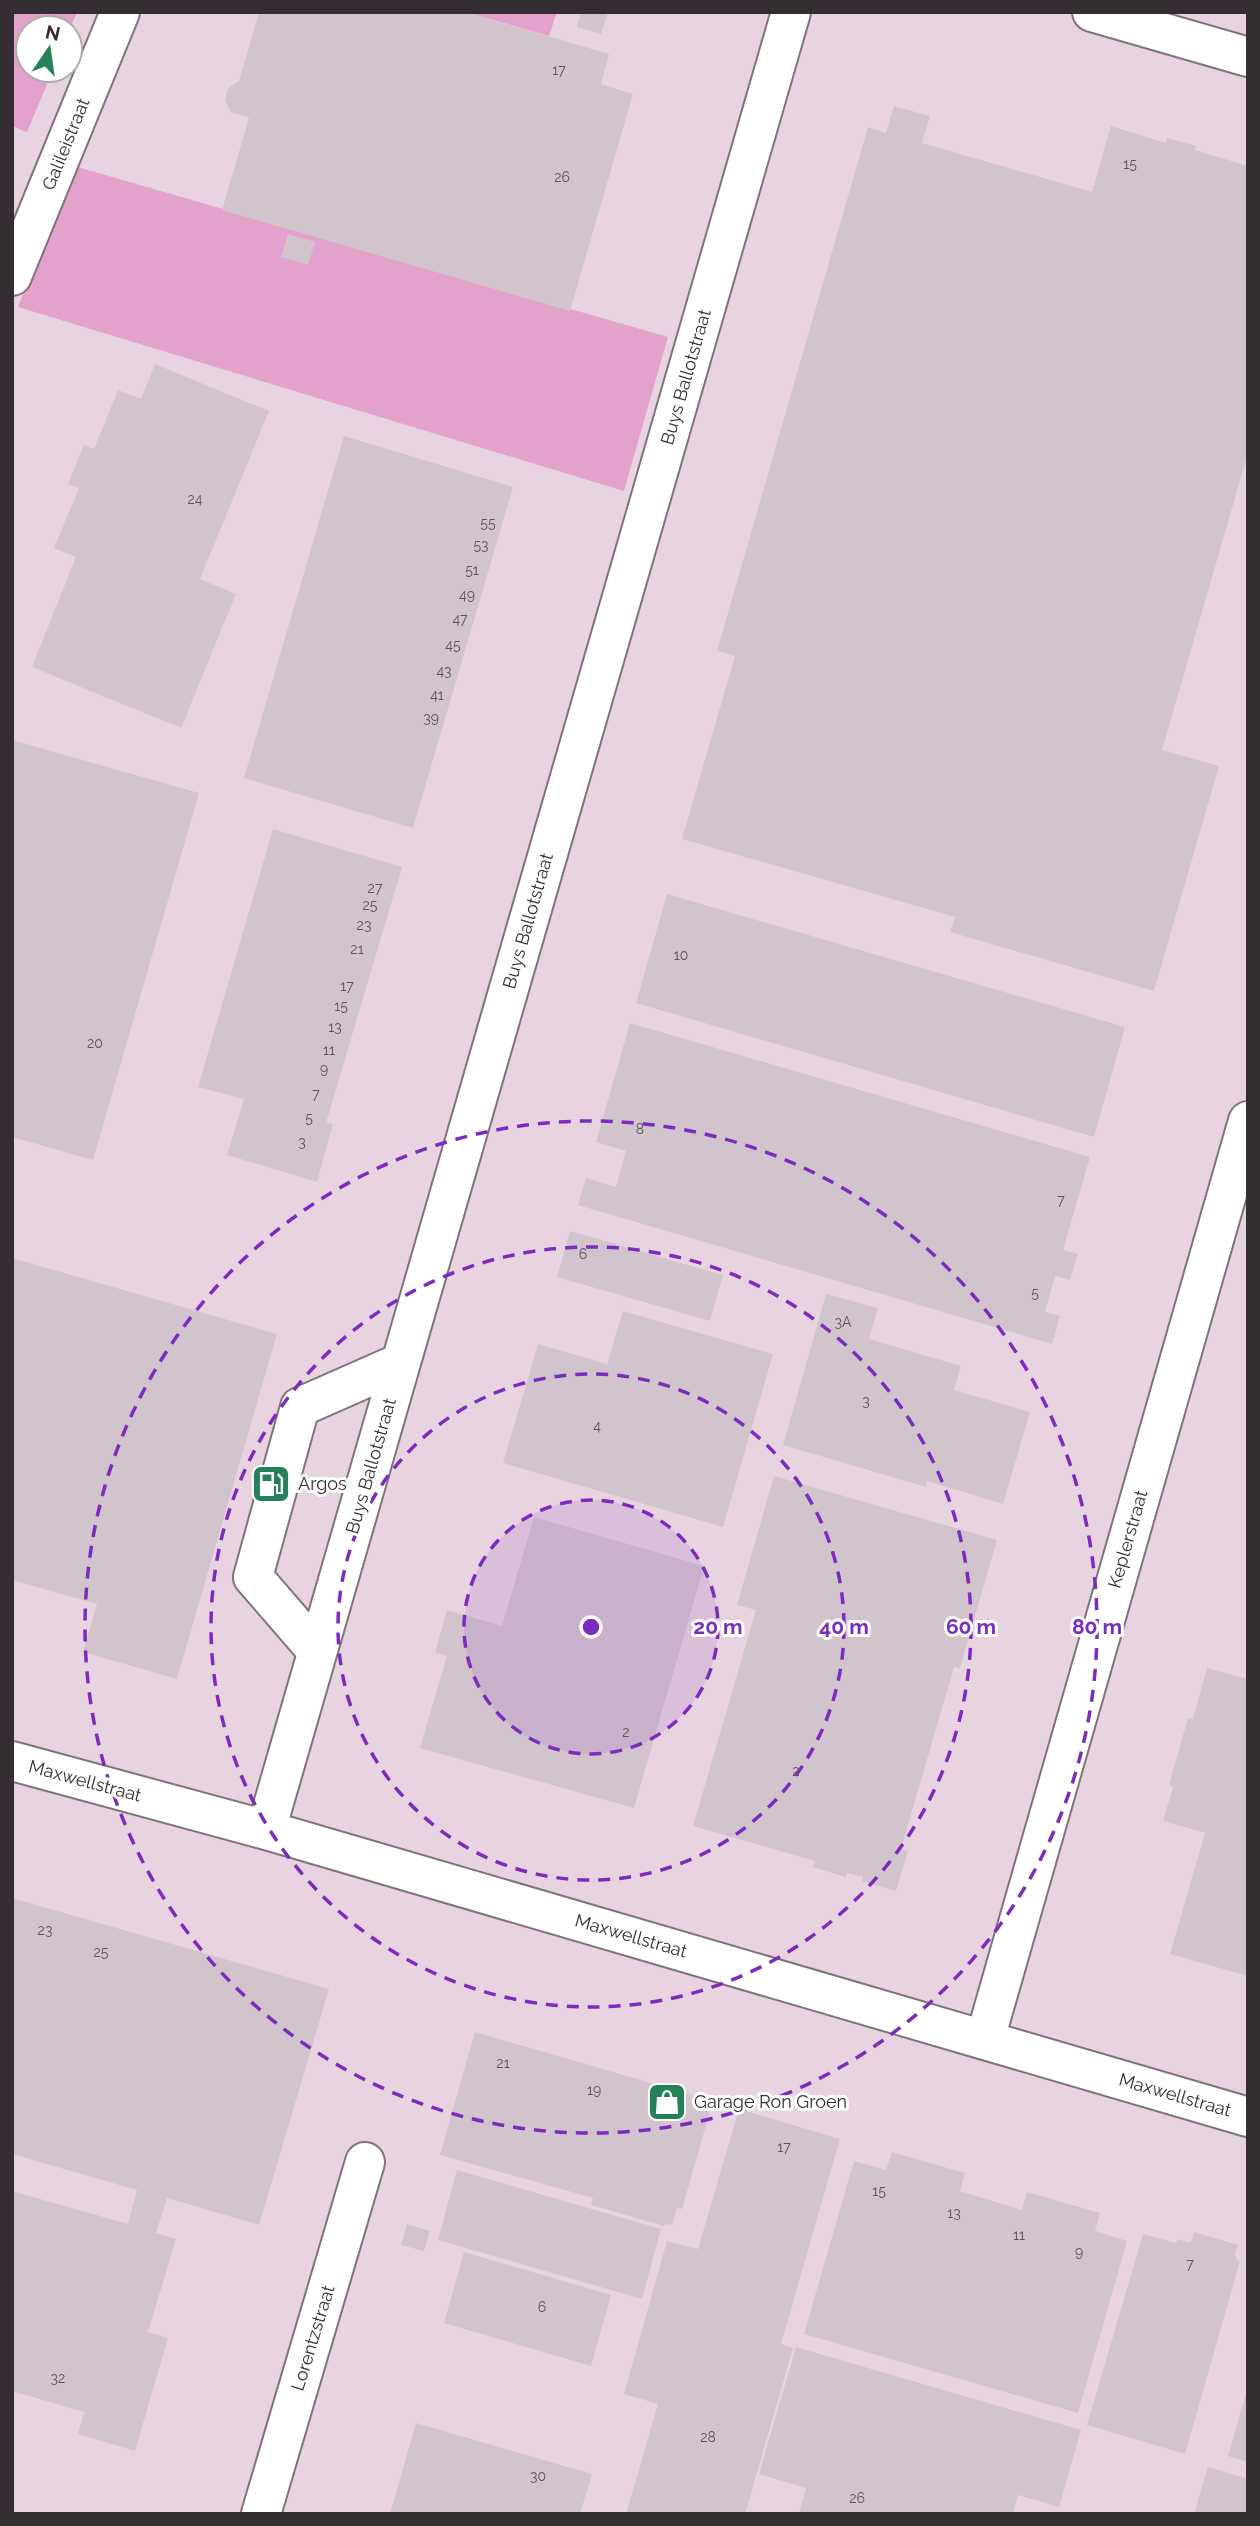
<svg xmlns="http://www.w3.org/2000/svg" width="1260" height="2526" font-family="Raleway,sans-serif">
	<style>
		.built { fill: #e8d4e0; fill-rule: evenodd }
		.green { fill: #e2a2cc }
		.building { fill: #d2c4cd }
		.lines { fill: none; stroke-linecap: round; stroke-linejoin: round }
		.minor-casing { stroke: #80737b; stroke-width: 42 }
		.minor { stroke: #fff; stroke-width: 38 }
		.ring { fill: none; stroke: #7b2cbf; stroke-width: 3.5; stroke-dasharray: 12 9 }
		.labels { text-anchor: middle; stroke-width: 6; stroke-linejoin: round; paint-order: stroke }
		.number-label { font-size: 14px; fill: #5c5459 }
		.street-label { font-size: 18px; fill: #342e32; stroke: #fff }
		.poi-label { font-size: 18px; fill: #342e32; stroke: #fff; text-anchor: start }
		.centre { fill: #7b2cbf; stroke: #fff; stroke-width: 3.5 }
		.ring-label { font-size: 21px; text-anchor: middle; font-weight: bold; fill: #7b2cbf; stroke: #fff; stroke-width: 6; stroke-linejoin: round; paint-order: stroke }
	</style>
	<rect width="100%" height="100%" fill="#f1e2eb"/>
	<!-- built -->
	<path class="built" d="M12 12H1248V2514H12ZM28 28H70V70H28Z"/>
	<!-- green -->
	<path class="green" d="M12 12H77L70 29 28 28V70H53L27 132 12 126Z
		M465 12H557L549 36Z
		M74 166 668 337 624 491 18 307Z"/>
	<!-- building -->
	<path class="building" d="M259 12H465L609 54 601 84 633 94 570 311 222 210 249 118 231 112 225 101 228 88 239 81Z
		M581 12H608L601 34 577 27Z
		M894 106 930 116 922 143 1092 192 1111 126 1166 143 1167 138 1196 146 1195 150 1248 166V453L1162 750 1219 766 1154 991 950 932 955 917 682 839 735 656 717 651 868 127 886 133Z
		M288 234 315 242 308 265 281 257Z
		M155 364 269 411 200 579 236 594 181 728 32 667 76 557 54 548 79 488 68 484 84 445 94 449 118 390 141 399Z
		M344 436 513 487 413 828 244 778Z
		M12 740 199 793 93 1160 12 1137Z
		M273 829 402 867 326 1123 333 1124 317 1182 227 1155 244 1099 198 1087Z
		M667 894 1125 1027 1094 1137 636 1003Z
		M630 1023 1090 1157 1063 1250 1078 1254 1070 1280 1055 1276 1045 1312 1060 1316 1052 1344 578 1205 586 1178 616 1187 626 1151 596 1142Z
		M570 1231 723 1275 710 1321 557 1277Z
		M12 1258 277 1334 177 1679 83 1652 97 1604 12 1580Z
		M826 1294 878 1308 869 1339 961 1366 954 1390 1030 1412 1003 1504 927 1481 926 1487 783 1445Z
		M623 1311 773 1354 723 1527 503 1463 538 1344 607 1364Z
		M774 1476 997 1540 960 1668 954 1667 901 1849 908 1851 896 1891 862 1881 863 1877 847 1873 846 1877 813 1867 815 1861 693 1826 756 1610 737 1605Z
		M534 1517 704 1566 634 1808 420 1748 447 1656 435 1653 447 1610 502 1626Z
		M1207 1668 1248 1679V1976L1170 1954 1205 1833 1163 1821 1173 1787 1169 1785 1188 1718 1193 1719Z
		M12 1898 329 1989 259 2225 167 2198 156 2233 176 2239 148 2332 168 2338 135 2451 78 2434 84 2412 12 2391V2191L128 2224 137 2190 12 2154Z
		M475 2032 713 2101 682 2209 677 2208 672 2225 665 2224 664 2226 591 2205 593 2198 440 2155Z
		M739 2109 840 2139 781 2344 793 2348 745 2514H626L658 2404 624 2394 667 2241 698 2249Z
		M892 2152 965 2173 960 2191 1022 2210 1027 2192 1100 2213 1095 2231 1127 2241 1078 2413 804 2334 854 2161 886 2170Z
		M457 2170 661 2229 642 2299 438 2240Z
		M407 2224 430 2231 424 2251 401 2245Z
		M1194 2232 1238 2245 1234 2256 1237 2257 1236 2260 1240 2261 1185 2454 1087 2425 1143 2234 1176 2243 1177 2239 1190 2243Z
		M464 2252 611 2295 591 2366 444 2323Z
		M796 2347 1081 2430 1059 2507 1018 2495 1013 2514H799L806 2488 759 2474Z
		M1247 2390H1248V2462L1228 2456Z
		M416 2423 592 2474 580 2514H390Z
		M1208 2467 1248 2479V2514H1194Z"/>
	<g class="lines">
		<!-- minor casing -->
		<g class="minor-casing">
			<path id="minor" d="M1092 12 1248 57
				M12 276 120 12
				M317 1651 253 1577 300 1407 400 1363
				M12 1761 266 1830 1248 2117
				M266 1830 791 12
				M985 2039 1248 1121
				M261 2514 365 2162"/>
		</g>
		<!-- minor -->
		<use href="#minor" class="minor"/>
	</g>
	<!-- distance rings -->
	<circle cx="591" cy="1627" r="127" fill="#7b2cbf" fill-opacity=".12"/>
	<g class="ring">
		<circle cx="591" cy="1627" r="127"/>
		<circle cx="591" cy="1627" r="253"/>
		<circle cx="591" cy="1627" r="380"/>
		<circle cx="591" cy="1627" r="506"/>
	</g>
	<!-- icons -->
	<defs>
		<g id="fuel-square" transform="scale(2.0125)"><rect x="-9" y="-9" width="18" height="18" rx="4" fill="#248158" stroke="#fff"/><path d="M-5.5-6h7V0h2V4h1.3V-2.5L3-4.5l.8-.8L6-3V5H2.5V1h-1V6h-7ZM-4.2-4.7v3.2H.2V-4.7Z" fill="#fff"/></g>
		<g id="shop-square" transform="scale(2.0125)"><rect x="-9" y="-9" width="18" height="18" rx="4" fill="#248158" stroke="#fff"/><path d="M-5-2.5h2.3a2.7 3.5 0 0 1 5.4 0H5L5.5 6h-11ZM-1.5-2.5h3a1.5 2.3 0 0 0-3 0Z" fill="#fff"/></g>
	</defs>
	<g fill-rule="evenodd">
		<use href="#fuel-square" x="271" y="1484"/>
		<use href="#shop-square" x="667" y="2102"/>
	</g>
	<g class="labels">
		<!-- number labels -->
		<g class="number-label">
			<text x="559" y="75">17</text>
			<text x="1130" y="169">15</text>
			<text x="562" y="182">26</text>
			<text x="195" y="504">24</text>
			<text x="488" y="528">55</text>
			<text x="481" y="550">53</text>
			<text x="472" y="575">51</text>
			<text x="467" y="600">49</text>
			<text x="460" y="624">47</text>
			<text x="453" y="650">45</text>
			<text x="444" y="676">43</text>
			<text x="437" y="700">41</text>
			<text x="431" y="723">39</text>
			<text x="375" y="893">27</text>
			<text x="370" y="910">25</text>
			<text x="364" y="930">23</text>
			<text x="357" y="954">21</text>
			<text x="681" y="960">10</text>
			<text x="347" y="991">17</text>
			<text x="341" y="1011">15</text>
			<text x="335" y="1032">13</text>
			<text x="95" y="1048">20</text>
			<text x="329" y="1055">11</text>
			<text x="324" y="1074">9</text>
			<text x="316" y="1099">7</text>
			<text x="309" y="1123">5</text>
			<text x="640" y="1134">8</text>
			<text x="302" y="1147">3</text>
			<text x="1061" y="1205">7</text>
			<text x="583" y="1259">6</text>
			<text x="1035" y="1298">5</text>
			<text x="843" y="1327">3A</text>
			<text x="866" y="1406">3</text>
			<text x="597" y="1431">4</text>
			<text x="626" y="1737">2</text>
			<text x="796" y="1776">2</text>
			<text x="45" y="1935">23</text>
			<text x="101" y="1957">25</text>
			<text x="503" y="2068">21</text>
			<text x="594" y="2095">19</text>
			<text x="784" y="2152">17</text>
			<text x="879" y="2196">15</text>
			<text x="954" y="2218">13</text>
			<text x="1019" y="2240">11</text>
			<text x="1079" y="2257">9</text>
			<text x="1190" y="2269">7</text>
			<text x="542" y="2312">6</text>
			<text x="58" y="2383">32</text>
			<text x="708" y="2442">28</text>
			<text x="538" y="2481">30</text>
			<text x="857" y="2503">26</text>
		</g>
		<!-- street labels -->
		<g class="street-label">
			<text transform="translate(66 144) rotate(-68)" y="6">Galileistraat</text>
			<text transform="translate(686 377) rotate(-74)" y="6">Buys Ballotstraat</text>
			<text transform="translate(528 921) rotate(-74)" y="6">Buys Ballotstraat</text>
			<text transform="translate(371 1466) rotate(-74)" y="6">Buys Ballotstraat</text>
			<text transform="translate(1128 1539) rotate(-74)" y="6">Keplerstraat</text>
			<text transform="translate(85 1781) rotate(15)" y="6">Maxwellstraat</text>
			<text transform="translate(631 1936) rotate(16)" y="6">Maxwellstraat</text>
			<text transform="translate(1175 2095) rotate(16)" y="6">Maxwellstraat</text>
			<text transform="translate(313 2338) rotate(-73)" y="6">Lorentzstraat</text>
		</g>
		<!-- poi labels -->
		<g class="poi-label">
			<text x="298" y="1490">Argos</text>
			<text x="694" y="2108">Garage Ron Groen</text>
		</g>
	</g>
	<circle cx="591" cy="1627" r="10" class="centre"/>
	<g class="ring-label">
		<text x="718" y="1634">20 m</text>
		<text x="844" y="1634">40 m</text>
		<text x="971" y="1634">60 m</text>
		<text x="1097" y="1634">80 m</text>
	</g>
	<!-- border -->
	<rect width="1260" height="2526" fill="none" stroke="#342e32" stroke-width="28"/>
	<!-- north arrow -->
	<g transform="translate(49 49) rotate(13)"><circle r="33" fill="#ffffff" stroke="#aeabad" stroke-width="2"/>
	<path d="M0-5L12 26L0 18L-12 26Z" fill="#248158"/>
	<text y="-10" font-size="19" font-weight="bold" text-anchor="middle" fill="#342e32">N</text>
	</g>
</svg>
